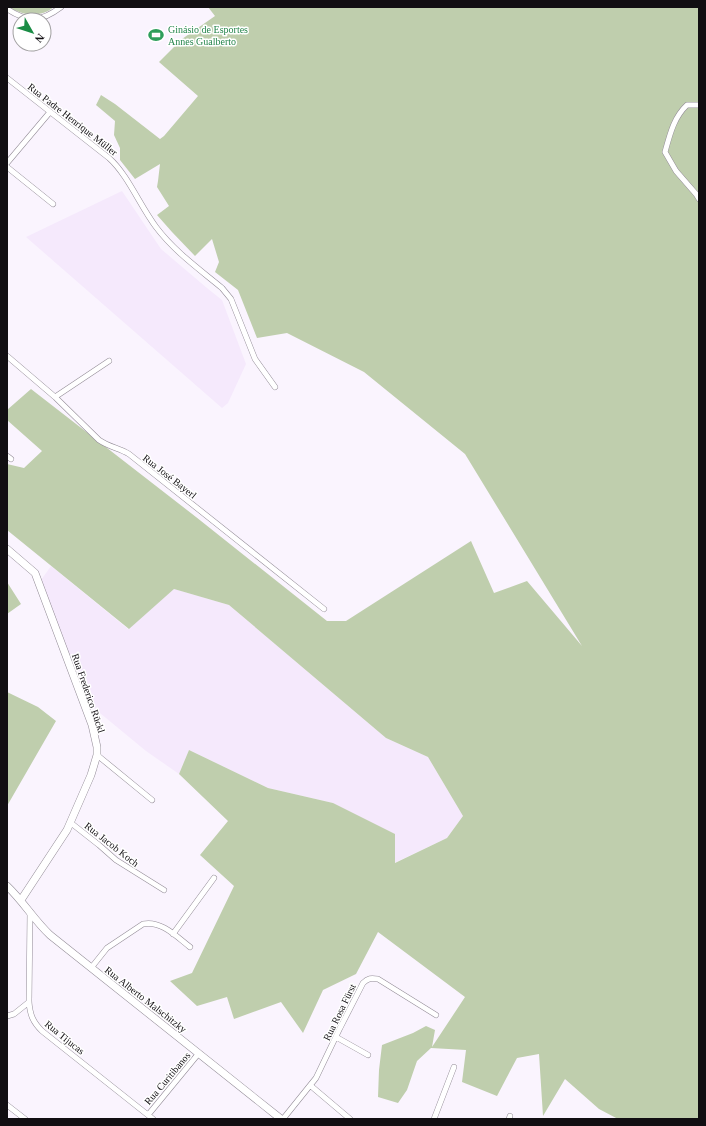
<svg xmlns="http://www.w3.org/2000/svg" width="706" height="1126" font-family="'Times New Roman',serif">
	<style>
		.built { fill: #f5e9fc }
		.green { fill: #bfcead }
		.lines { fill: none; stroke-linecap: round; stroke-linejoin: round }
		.street-casing { stroke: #938c97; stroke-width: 6 }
		.secondary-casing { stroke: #938c97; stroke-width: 8 }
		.street { stroke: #fff; stroke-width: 5 }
		.secondary { stroke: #fff; stroke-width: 7 }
		.labels { text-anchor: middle; stroke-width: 3; stroke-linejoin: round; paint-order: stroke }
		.leisure-label { font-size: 10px; fill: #27864d; stroke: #fff; text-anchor: start }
		.street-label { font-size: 10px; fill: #110e12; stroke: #fff }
	</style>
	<rect width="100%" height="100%" fill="#faf4fe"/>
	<!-- built -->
	<path class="built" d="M122 191 161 249 207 288 222 300 246 364 228 403 222 408 26 237Z
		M51 566 128 629 174 589 229 605 386 738 428 757 463 816 447 838 394 863 333 803 268 788 189 750 179 774 146 751 89 704 39 583Z"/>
	<!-- green -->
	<path class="green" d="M9 7H54C40 18 24 16 9 7Z
		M208 7H699V1119H618L599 1109 565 1079 543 1116 539 1054 517 1058 497 1096 462 1082 466 1050 431 1048 417 1061 407 1090 398 1103 378 1097 379 1070 382 1045 413 1033 426 1026 435 1030 432 1047 465 997 378 932 356 974 323 990 303 1033 281 1002 234 1019 227 997 197 1006 170 981 192 973 234 886 200 855 228 821 179 774 189 750 268 788 333 803 395 834V863L447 838 463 816 428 757 386 738 229 605 174 589 129 629 7 530V464L24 468 42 451 7 420V410L31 389 196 517 327 621H346L471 541 494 593 527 581 582 646 465 454 364 372 287 333 257 338 238 290 215 272 219 262 212 239 195 256 172 232 157 215 169 206 157 187 158 181 160 164 135 179 120 160V148L114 135 115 121 96 105 101 95 115 104 160 139 164 136 198 96 159 62 182 39 215 16Z
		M7 582 21 604 7 614Z
		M7 692 38 707 56 721 7 806Z"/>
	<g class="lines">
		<!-- street casing -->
		<g class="street-casing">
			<path id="street" d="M7 9C29 23 41 22 61 7
				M7 78 109 158C128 175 140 206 156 227 174 251 199 269 222 288L231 299 255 359 275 387
				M699 105H687C674 117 670 134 665 152L676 171 696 194 699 199
				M7 163 50 112
				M7 167 53 204
				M7 356 55 397 99 440C109 447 119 448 129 454L324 609
				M55 397 109 361
				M7 456 11 459
				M97 755 152 800
				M71 823 99 845 116 860 164 890
				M30 912 29 1002C30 1015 33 1022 42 1031L153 1119
				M173 934 214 878
				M91 968 107 948 143 924C161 920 177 937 190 947
				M7 1016 14 1014 29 1002
				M336 1037 368 1055
				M311 1086 350 1119
				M7 1105 25 1119
				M148 1115 199 1053
				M283 1119 316 1078 340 1028 363 983C368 978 371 978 378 979L436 1015
				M434 1119 454 1067
				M509 1119 510 1116"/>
		</g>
		<!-- secondary casing -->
		<g class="secondary-casing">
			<path id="secondary" d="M7 549 35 573 92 725 97 747V755L91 775 67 830 21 900
				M7 886C23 901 34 920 50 935L281 1119"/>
		</g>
		<!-- street -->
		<use href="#street" class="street"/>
		<!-- secondary -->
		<use href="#secondary" class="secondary"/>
	</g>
	<!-- icons -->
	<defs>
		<g id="stadium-bare" transform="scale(1.2)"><path d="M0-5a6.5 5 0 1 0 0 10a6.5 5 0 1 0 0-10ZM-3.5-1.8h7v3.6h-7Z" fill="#2e9e5b" stroke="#fff" stroke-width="2.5" paint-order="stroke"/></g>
	</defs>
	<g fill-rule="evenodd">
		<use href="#stadium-bare" x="156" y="35"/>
	</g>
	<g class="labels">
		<!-- leisure labels -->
		<g class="leisure-label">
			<text x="168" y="33">Ginásio de Esportes<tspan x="168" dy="12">Annes Gualberto</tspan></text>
		</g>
		<!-- street labels -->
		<g class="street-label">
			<text transform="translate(73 119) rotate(38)" y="4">Rua Padre Henrique Müller</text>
			<text transform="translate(170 476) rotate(38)" y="4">Rua José Bayerl</text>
			<text transform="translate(89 693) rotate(71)" y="4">Rua Frederico Rückl</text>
			<text transform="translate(112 844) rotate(38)" y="4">Rua Jacob Koch</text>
			<text transform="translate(146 999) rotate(38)" y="4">Rua Alberto Malschitzky</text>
			<text transform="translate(339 1012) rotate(-64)" y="4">Rua Rosa Fürst</text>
			<text transform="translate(65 1037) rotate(39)" y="4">Rua Tijucas</text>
			<text transform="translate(167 1078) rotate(-50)" y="4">Rua Curitibanos</text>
		</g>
	</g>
	<!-- border -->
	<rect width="706" height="1126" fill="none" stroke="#110e12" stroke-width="16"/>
	<!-- north arrow -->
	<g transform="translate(32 32) rotate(129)"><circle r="19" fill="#ffffff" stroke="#a09fa0"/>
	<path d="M0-3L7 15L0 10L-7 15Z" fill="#1a8c45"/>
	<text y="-6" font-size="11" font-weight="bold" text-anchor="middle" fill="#110e12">N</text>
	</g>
</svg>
